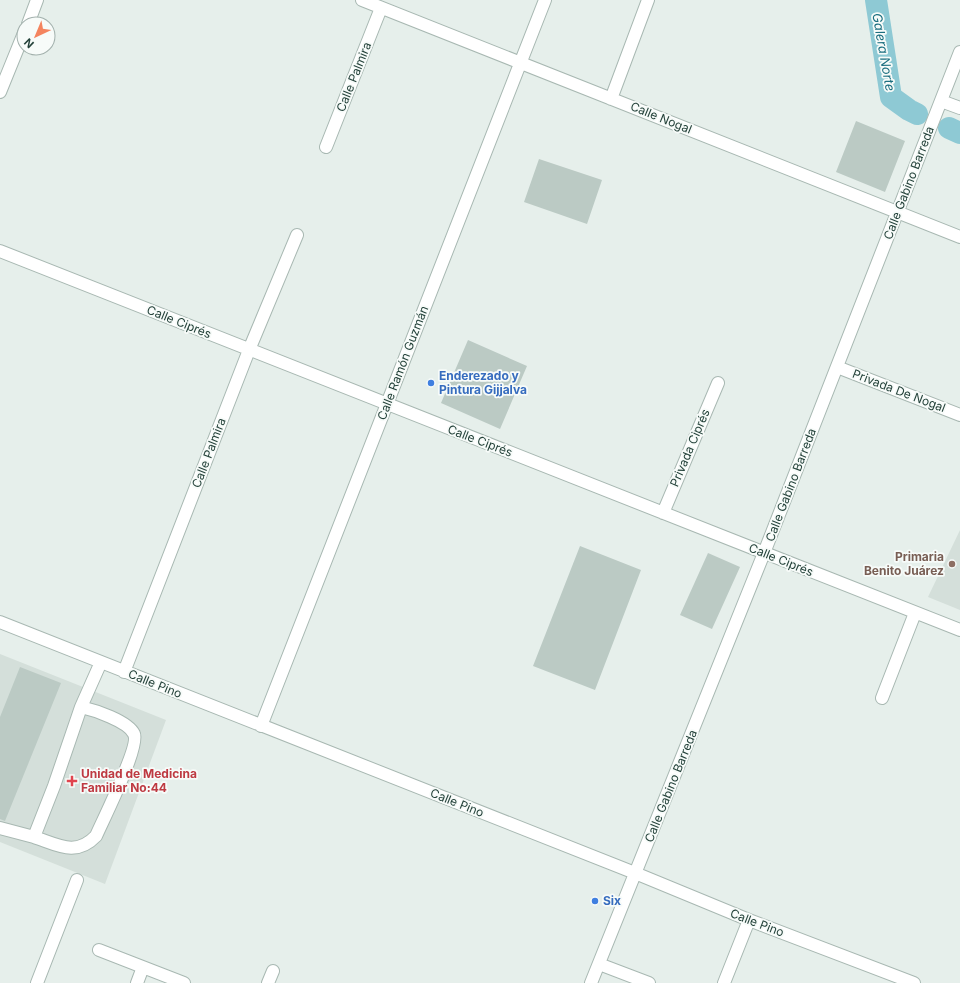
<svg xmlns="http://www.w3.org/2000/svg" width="960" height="983" font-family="Inter,sans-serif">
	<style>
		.built { fill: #d4dfda }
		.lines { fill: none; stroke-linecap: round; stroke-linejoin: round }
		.canal { stroke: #8ec9d4; stroke-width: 22 }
		.building { fill: #bbcac4 }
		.minor-casing { stroke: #a8b8b2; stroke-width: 14 }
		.minor { stroke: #fff; stroke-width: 12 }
		.shop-dot { fill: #3f7fe0; stroke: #f7fbf9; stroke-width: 1.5 }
		.education-dot { fill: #8d6e63; stroke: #f7fbf9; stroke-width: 1.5 }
		.health-dot { fill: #e0444e; stroke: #f7fbf9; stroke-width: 1.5 }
		.labels { text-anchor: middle; stroke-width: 3.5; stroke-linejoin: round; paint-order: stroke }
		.street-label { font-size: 12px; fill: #24423a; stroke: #f7fbf9 }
		.shop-label { font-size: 12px; font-weight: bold; fill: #366cbe; stroke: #f7fbf9; text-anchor: start }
		.education-label { font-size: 12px; font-weight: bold; fill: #785e54; stroke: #f7fbf9; text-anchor: end }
		.health-label { font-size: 12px; font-weight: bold; fill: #be3a42; stroke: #f7fbf9; text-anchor: start }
		.water-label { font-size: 13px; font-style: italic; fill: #1c6f80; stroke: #f7fbf9 }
	</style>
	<rect width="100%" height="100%" fill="#e6efeb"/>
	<!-- built -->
	<path class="built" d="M960 530V610L928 597Z
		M0 654 166 720 105 884 0 842Z"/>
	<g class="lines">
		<!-- canal -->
		<path class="canal" d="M876 0 891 97 909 110 917 114
			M949 128 960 133"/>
	</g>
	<!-- building -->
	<path class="building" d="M856 121 905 141 885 192 836 172Z
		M539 159 602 180 587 224 524 202Z
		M468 340 527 366 500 429 441 403Z
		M580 546 641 570 595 690 533 666Z
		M708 553 740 567 712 629 680 615Z
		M20 667 61 683 5 821 0 819V717Z"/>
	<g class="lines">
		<!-- minor casing -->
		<g class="minor-casing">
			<path id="minor" d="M362 0 960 237
				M28 24 37 0
				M0 92 24 33
				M611 99 648 0
				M941 101 960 108
				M326 147 381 8
				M0 251 960 630
				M837 367 960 415
				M663 513 718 383
				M0 622 635 873 749 920 914 983
				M124 672 249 350 297 235
				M882 698 915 613
				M81 707C94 710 128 721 134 734 140 746 103 820 96 836 76 857 58 845 34 837L54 786Z
				M81 707 101 662
				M261 726 545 0
				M0 828 34 837
				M99 950 184 983
				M599 964 649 983
				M37 983 77 880
				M137 983 143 967
				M268 983 273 971
				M591 983 764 553 960 52
				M724 983 749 920"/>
		</g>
		<!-- minor -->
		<use href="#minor" class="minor"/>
	</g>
	<!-- markers -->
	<g class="shop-dot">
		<circle cx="431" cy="383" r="4"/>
		<circle cx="595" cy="901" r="4"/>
	</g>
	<circle class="education-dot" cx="952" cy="564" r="4"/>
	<path class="health-dot" d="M70 775h4v4h4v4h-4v4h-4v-4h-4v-4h4z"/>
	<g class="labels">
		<!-- street labels -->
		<g class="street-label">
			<text transform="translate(354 77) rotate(-68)" y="4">Calle Palmira</text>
			<text transform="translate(661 118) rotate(22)" y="4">Calle Nogal</text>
			<text transform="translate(909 183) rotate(-69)" y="4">Calle Gabino Barreda</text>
			<text transform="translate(179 322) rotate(22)" y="4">Calle Ciprés</text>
			<text transform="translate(403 363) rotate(-69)" y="4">Calle Ramón Guzmán</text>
			<text transform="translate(899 391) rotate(21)" y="4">Privada De Nogal</text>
			<text transform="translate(480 441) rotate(21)" y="4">Calle Ciprés</text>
			<text transform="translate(690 448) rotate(-67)" y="4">Privada Ciprés</text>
			<text transform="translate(209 453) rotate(-69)" y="4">Calle Palmira</text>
			<text transform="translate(791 485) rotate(-69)" y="4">Calle Gabino Barreda</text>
			<text transform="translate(781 560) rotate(22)" y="4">Calle Ciprés</text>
			<text transform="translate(155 684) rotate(22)" y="4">Calle Pino</text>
			<text transform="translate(671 786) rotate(-68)" y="4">Calle Gabino Barreda</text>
			<text transform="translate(457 803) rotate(22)" y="4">Calle Pino</text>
			<text transform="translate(757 923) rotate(21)" y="4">Calle Pino</text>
		</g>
		<!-- shop labels -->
		<g class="shop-label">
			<text x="439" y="380">Enderezado y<tspan x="439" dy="14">Pintura Gijjalva</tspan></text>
			<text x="603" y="905">Six</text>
		</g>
		<!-- education labels -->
		<g class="education-label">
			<text x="944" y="561">Primaria<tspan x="944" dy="14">Benito Juárez</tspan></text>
		</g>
		<!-- health labels -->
		<g class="health-label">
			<text x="81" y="778">Unidad de Medicina<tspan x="81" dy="14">Familiar No:44</tspan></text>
		</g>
		<!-- water labels -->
		<g class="water-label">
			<text transform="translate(884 52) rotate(80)" y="5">Galera Norte</text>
		</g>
	</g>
	<!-- north arrow -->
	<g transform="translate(36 36) rotate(224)"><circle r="19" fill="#f7fbf9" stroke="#a3b1ad"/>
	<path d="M0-3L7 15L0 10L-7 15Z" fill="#f4845f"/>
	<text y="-6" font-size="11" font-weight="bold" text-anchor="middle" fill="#24423a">N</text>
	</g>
</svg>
